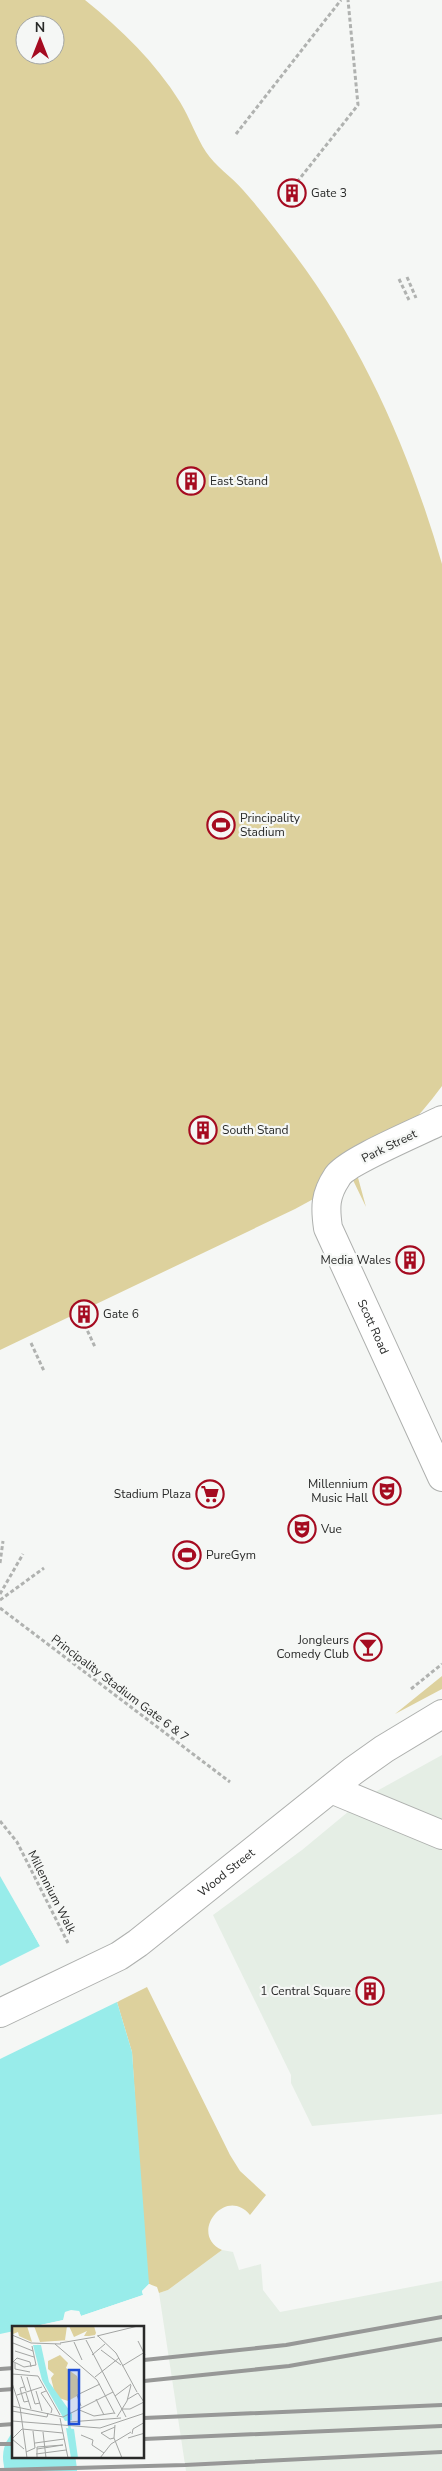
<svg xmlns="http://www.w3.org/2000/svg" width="442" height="2471" font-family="'Nunito Sans',sans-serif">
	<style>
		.built { fill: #e5eee5 }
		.green { fill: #ddd19d; fill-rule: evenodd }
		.water { fill: #98ecea }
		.pier { fill: #f5f7f5 }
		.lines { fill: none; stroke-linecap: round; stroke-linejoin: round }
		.river { stroke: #98ecea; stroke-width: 72 }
		.street-casing { stroke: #aeb0ae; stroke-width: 30 }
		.secondary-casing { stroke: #aeb0ae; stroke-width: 30 }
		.path { stroke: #b0b2b0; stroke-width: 3; stroke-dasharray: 4 2.5; stroke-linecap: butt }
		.street { stroke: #fff; stroke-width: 28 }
		.secondary { stroke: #fff; stroke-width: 28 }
		.rail { stroke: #979897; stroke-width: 4 }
		.labels { text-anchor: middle; stroke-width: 4.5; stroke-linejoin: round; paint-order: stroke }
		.poi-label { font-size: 12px; fill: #292a29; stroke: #f5f7f5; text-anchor: start }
		.street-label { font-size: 12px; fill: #292a29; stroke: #f5f7f5 }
		.inset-river { fill: none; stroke: #98ecea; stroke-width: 2.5 }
		.inset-road { fill: none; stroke: #a3a5a3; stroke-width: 1 }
		.view { fill: #1d4ed8; fill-opacity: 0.15; stroke: #1d4ed8; stroke-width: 2.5 }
		.inset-edge { fill: none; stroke: #292a29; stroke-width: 2.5 }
	</style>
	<rect width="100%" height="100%" fill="#f5f7f5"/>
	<!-- built -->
	<path class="built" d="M442 1755V2114L312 2126 291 2083V2075L213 1915 302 1850 366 1797Z
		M222 2250 233 2252 239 2270 261 2264 263 2290 280 2312 442 2281V2471H186L159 2293 168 2290Z"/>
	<!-- green -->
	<path class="green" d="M0 0H85C122 30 155 62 180 102 190 118 196 137 206 152 215 166 232 177 243 190 261 210 278 233 295 255 364 347 410 453 442 564V1086C417 1120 390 1147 357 1174L366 1207 352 1178 295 1209 0 1350ZM25 25H55V55H25Z
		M442 1676V1689L395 1714Z
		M147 1987 230 2155 240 2171 266 2195 250 2215C225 2185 188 2235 222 2250L168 2290 159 2293 157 2287 149 2284 146 2272 132 2052 117 2002Z"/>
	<!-- water -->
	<path class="water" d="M0 1876 40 1946 45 1943 117 2002 132 2052 149 2284 142 2291 143 2295 81 2316 79 2311 65 2312 64 2320 31 2327H14V2331L0 2334Z"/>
	<!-- pier -->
	<path class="pier" d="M0 1873 42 1943 47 1942 119 2001 0 2059V1966L40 1946Z
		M149 2284 151 2285 145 2292 144 2297 81 2318 77 2313 71 2312 67 2314 64 2322 31 2327 63 2320 65 2312 71 2310 79 2311 81 2316 143 2295 142 2291Z"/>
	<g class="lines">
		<!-- river -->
		<path class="river" d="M39 2457 41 2471"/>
		<!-- street casing -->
		<g class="street-casing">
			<g id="street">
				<path id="s1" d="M442 1120C423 1130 345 1162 337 1177 325 1195 325 1207 328 1228L442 1477"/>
				<path d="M331 1789 442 1835"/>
			</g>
		</g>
		<!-- secondary casing -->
		<g class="secondary-casing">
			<g id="secondary">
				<path id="s2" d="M0 2013 119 1956 138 1943 353 1771 384 1749 442 1714"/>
			</g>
		</g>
		<!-- path -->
		<path class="path" d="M236 134 341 0
			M297 182 358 105 348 0
			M407 277 416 298
			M399 279 409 300
			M82 1319 95 1347
			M31 1343 44 1371
			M0 1563 3 1541
			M0 1594 23 1554
			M0 1600 44 1568
			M0 1608 230 1782
			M411 1689 442 1664
			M0 1821 17 1842 68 1943"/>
		<!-- street -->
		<use href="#street" class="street"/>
		<!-- secondary -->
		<use href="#secondary" class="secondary"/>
		<!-- rail -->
		<path class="rail" d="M144 2360 286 2345 442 2317
			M0 2369 14 2368
			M144 2381 289 2366 442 2339
			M0 2390 14 2389
			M144 2418 442 2405
			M0 2425 14 2424
			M144 2439 442 2426
			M0 2444H14
			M0 2470 185 2465 442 2452"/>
	</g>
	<!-- icons -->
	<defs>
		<g id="building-ring" transform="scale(1.4375)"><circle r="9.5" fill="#f5f7f5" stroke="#a50b20" stroke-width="1.5"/><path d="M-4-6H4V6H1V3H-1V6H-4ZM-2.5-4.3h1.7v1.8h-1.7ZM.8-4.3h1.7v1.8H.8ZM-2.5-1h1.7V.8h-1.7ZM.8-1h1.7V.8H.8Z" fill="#a50b20"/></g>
		<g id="stadium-ring" transform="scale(1.4375)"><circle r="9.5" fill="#f5f7f5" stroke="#a50b20" stroke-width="1.5"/><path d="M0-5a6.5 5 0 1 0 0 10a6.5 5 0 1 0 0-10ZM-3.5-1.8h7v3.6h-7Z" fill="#a50b20"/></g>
		<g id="theatre-ring" transform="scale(1.4375)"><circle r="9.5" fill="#f5f7f5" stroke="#a50b20" stroke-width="1.5"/><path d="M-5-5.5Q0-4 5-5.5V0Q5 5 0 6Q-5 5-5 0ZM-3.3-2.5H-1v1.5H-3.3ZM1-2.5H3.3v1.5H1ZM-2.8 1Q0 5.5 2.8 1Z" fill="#a50b20"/></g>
		<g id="supermarket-ring" transform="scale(1.4375)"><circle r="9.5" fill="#f5f7f5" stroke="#a50b20" stroke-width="1.5"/><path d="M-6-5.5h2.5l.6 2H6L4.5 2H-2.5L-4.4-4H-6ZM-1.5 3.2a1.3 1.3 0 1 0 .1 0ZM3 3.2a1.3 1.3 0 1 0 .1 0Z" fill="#a50b20"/></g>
		<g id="bar-ring" transform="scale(1.4375)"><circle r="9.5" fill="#f5f7f5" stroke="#a50b20" stroke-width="1.5"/><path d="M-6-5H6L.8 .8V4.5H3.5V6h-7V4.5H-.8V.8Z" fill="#a50b20"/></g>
	</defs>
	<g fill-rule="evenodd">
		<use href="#building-ring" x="292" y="193"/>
		<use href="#building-ring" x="191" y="481"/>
		<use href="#stadium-ring" x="221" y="825"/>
		<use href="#building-ring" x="203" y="1130"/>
		<use href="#building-ring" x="410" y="1260"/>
		<use href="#building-ring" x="84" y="1314"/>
		<use href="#theatre-ring" x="387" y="1491"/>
		<use href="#supermarket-ring" x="210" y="1494"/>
		<use href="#theatre-ring" x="302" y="1529"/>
		<use href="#stadium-ring" x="187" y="1555"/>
		<use href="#bar-ring" x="368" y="1647"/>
		<use href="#building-ring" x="370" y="1991"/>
	</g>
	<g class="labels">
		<!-- poi labels -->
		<g class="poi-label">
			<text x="311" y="197">Gate 3</text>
			<text x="210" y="485">East Stand</text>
			<text x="240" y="822">Principality<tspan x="240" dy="14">Stadium</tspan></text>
			<text x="222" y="1134">South Stand</text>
			<text x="391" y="1264" text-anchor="end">Media Wales</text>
			<text x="103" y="1318">Gate 6</text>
			<text x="368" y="1488" text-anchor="end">Millennium<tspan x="368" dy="14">Music Hall</tspan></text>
			<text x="191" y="1498" text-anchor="end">Stadium Plaza</text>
			<text x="321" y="1533">Vue</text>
			<text x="206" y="1559">PureGym</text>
			<text x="349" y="1644" text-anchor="end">Jongleurs<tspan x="349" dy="14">Comedy Club</tspan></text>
			<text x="351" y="1995" text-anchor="end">1 Central Square</text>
		</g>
		<!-- street labels -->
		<g class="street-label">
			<text transform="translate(389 1146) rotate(-26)" y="4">Park Street</text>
			<text dy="4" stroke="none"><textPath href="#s1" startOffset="282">Scott Road</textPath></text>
			<text transform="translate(120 1688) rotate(37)" y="4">Principality Stadium Gate 6 &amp; 7</text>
			<text dy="4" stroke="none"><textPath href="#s2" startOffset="268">Wood Street</textPath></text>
			<text transform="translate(52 1892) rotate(63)" y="4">Millennium Walk</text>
		</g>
	</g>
	<!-- overview -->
	<g transform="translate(12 2326)">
		<rect width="132" height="132" fill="#f5f7f5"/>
		<path d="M0 0H15L20 16 7 10 6 6 1 8ZM22 0H55L53 14H58L28 16ZM57 0H82L84 7 83 9 71 11 77 10H72L75 5 62 11ZM48 29 56 37 54 42 65 50 68 61 65 70 56 75 47 72 42 64 39 52 42 48 36 43V35Z" fill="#ddd19d"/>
		<path d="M21 19H29L37 56 60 88V94L53 95 30 54ZM54 102 62 103 66 132H59Z" fill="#98ecea"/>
		<path class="inset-river" d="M25 19 33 53 56 91 62 132"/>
		<path class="inset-road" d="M0 9 19 17 49 18M85 10 126 0M86 10 104 27 125 66M74 14 114 91M126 15 133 29M62 16 70 34M1 17 21 25M48 17 83 11M43 18 85 54 103 88M89 24 109 39M3 25 22 31M80 29 93 18M0 35 12 41 24 39 20 20M1 36 5 32 18 36 19 41M3 37V43L18 46M110 40 133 26M0 48 26 50 48 89M9 50 14 65M15 51 23 78 28 77M83 51 107 32M0 57 8 81 15 132M12 61 8 62 9 66 12 76 17 75M24 65 30 85M34 65 29 67 40 83 39 87M14 67 19 83M5 69 30 61M103 70 119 58M84 73 92 89M0 80 51 91 101 66M69 80 65 69 88 58M65 83 82 90 102 87M109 83H118L132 76 126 67 116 73M0 85 35 91 36 87M105 91 115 75 119 59M48 92 56 132M0 95 88 102 133 87M57 96 109 92M103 99 102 112 110 132M31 106 34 132M120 108 121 103 133 96M69 109 81 114 80 119 92 127M102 112 98 113 89 107 103 101M116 112 133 107M0 113 10 103 51 107M0 113 12 123M23 117 52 113M14 126 23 122 21 105M24 128 54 124M25 132V121L51 119 25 123M88 132 99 118 119 106"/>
		<path class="view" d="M57 44H67V98H57Z"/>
		<rect width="132" height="132" class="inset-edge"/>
	</g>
	<!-- north arrow -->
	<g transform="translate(40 40)"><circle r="24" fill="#f5f7f5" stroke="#a3a5a3"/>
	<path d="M0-4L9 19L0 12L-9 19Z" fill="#a50b20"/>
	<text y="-8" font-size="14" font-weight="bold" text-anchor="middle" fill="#292a29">N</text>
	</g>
</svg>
